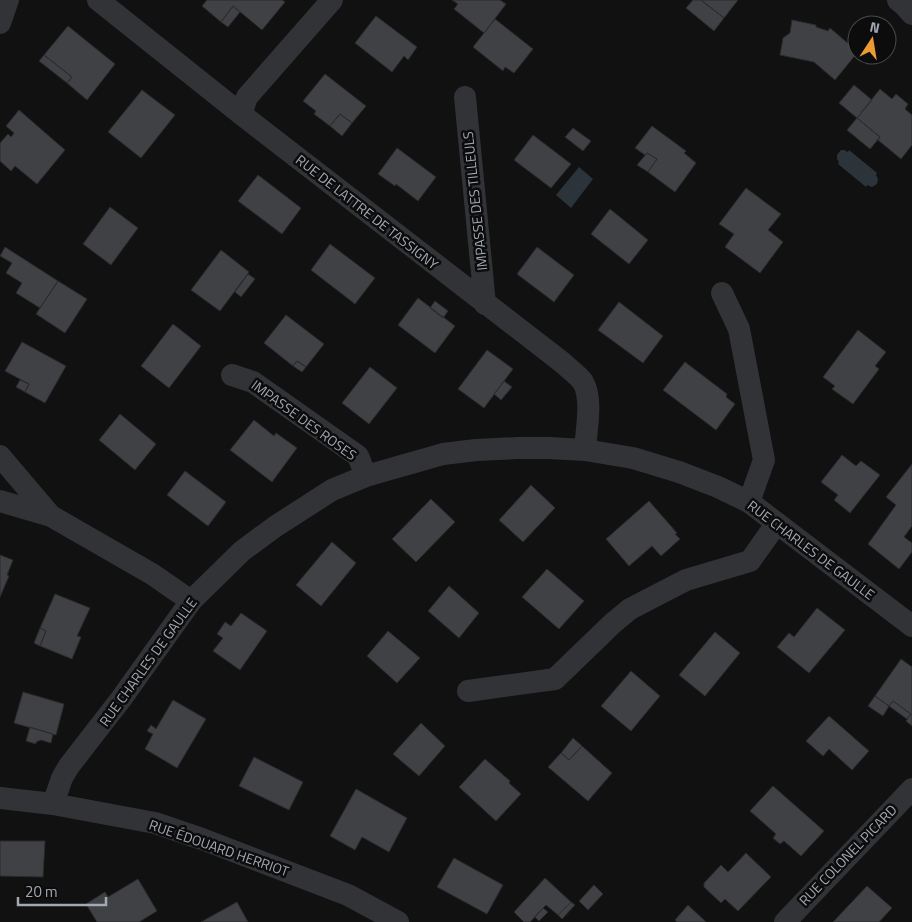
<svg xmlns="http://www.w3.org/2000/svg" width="912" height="922" font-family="'Titillium Web',sans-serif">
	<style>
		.water { fill: #2b343a }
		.building { fill: #404145; stroke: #2b2b2e }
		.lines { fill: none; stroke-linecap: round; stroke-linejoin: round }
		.minor { stroke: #323337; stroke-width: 22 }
		.labels { text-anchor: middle; stroke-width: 5; stroke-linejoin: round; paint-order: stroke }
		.street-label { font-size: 14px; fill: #a2a9b2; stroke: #0c0c0d }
	</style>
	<rect width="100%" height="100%" fill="#111112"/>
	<!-- water -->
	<path class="water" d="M841 150H844L848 152 849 150 877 173 876 175 878 179 877 184 872 187 867 185 866 187 838 164 839 162 837 159V155Z
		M579 167 593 179 571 208 556 195Z"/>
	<!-- building -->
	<path class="building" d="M207 0H282L285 2 262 30 233 6 221 22 202 6Z
		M452 0H500L506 4 484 33 454 9 458 4Z
		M693 0H701L724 18 714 31 686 8Z
		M701 0H738L724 18Z
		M233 6 240 12 228 27 221 22Z
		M376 16 417 47 408 60 404 56 392 72 355 43Z
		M495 19 533 49 514 73 505 67 503 71 473 47Z
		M792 20 816 25V27L828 31 830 28 857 51V53L835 80 814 62 780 55 783 38 790 33Z
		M68 26 115 64 87 100 67 83 72 77 44 55Z
		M44 55 72 77 67 83 39 61Z
		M325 74 366 106 352 123 340 114 330 126 314 114 316 111 303 101Z
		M854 85 872 100 857 118 839 103Z
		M880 89 892 99 896 94 908 104 905 109 912 115V145L901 159 878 140 880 137 857 118Z
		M142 90 175 115 141 158 108 132Z
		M19 110 65 150 37 184 15 166 11 171 0 161V143L8 134 11 137 14 133 6 126Z
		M340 114 352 123 342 136 330 126Z
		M857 118 880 137 870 149 847 130Z
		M652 126 686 151 684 153 696 163 675 192 648 172 657 159 647 153 645 155 635 148Z
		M573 128 591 141 583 151 565 137Z
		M533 135 571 164 551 188 514 160Z
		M397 148 436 177 418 201 396 184 395 186 378 174Z
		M647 153 657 159 648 172 637 165Z
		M258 175 301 208 282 234 238 201Z
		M746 188 781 214 768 230 783 242 760 273 725 247 734 234 719 224Z
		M110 207 138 228 111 265 83 244Z
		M610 209 648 240 629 264 591 234Z
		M330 244 375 278 355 304 311 270Z
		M5 247 58 281 40 308 16 293 22 283 6 273 12 263 0 256Z
		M537 247 574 275 554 302 517 274Z
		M221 250 249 272 220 311 191 290Z
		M248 274 255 279 241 297 235 292Z
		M58 281 87 299 65 333 36 314Z
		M418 298 455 326 435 353 398 325Z
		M435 301 448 311 443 318 430 308Z
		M619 302 663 336 643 363 598 330Z
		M286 315 324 344 306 367 297 361 293 366 264 343Z
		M173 324 201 346 169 388 141 366Z
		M858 330 886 352 875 366 879 369 853 404 832 389 835 386 823 377Z
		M22 342 66 366 45 403 25 392 29 384 5 371Z
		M487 350 513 369 484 408 458 389Z
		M297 361 306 367 302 372 293 366Z
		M685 362 727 394 726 397 735 404 716 430 663 390Z
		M370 367 397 388 369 424 342 403Z
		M20 380 29 384 25 392 16 387Z
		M504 381 512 387 501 400 494 394Z
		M120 414 156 444 135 470 99 440Z
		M254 420 274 436 276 433 297 448 272 482 230 450Z
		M842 455 856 466 861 461 880 475 850 513 834 500 838 495 821 482Z
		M912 464V526L904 537 912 543V552L899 569 868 544 896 505 886 497Z
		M185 471 226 502 208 526 167 495Z
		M531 485 555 508 523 542 499 520Z
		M431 499 455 522 416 562 392 539Z
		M649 501 677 533 675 534 680 539 661 556 652 546 629 566 606 539Z
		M332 542 356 563 321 606 296 585Z
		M0 555 13 560 7 575 9 576 0 597Z
		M547 569 584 601 559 629 522 597Z
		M449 586 479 613 459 638 428 611Z
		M55 594 90 608 77 636 81 637 72 659 40 646 46 631 40 628Z
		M817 608 845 630 809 673 777 647 789 633 794 637Z
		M241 613 267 631 240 670 213 651 223 638 217 634 225 622 231 626Z
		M40 628 46 631 40 646 34 643Z
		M388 631 420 658 397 683 367 656Z
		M715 632 740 653 705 696 679 675Z
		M901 659 912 667V726L906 721 911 714 893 701 889 706 875 696Z
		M631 671 660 696 631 731 601 706Z
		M23 692 64 704 56 735 14 723Z
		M875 696 889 706 883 716 868 706Z
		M173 700 206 719 177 768 145 749 153 734 147 731 151 725 156 729Z
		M893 701 911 714 907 719 889 706Z
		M829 716 869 751 852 770 829 749 823 756 806 741Z
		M421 723 445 746 419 776 393 754Z
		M30 727 53 734 51 743 41 740 36 742V744L26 741Z
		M573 738 582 746 569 760 561 753Z
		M582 746 612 773 588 801 548 767 561 753 569 760Z
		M254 757 303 782 289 810 239 786Z
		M485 759 510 781 509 783 521 794 496 821 459 787Z
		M773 786 824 831 801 856 784 841 780 844 773 838 776 834 750 811Z
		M356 789 407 818 389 852 362 837 355 850 330 836Z
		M0 841H45L43 877 0 876Z
		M746 853 771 877 738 911 725 899 721 903 704 887V883L721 865 728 872Z
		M454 858 503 885 487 914 437 887Z
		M545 878 571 902 558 915 546 905 530 922H524L514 912Z
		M138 879 157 911 139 922H97L86 904 105 892 108 897Z
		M594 885 603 894 588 910 579 901Z
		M867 886 892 908 879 922H833Z
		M237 902 248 922H201Z
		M571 902 575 905 562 919 558 915Z
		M688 905 706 922H677L675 920Z
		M543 908 548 912 539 921 535 917Z"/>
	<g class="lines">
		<!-- minor -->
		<path class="minor" d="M98 0 241 114 563 363C569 369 578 375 583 382 593 399 586 431 585 450
			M898 0 904 5 912 14
			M0 23 8 0
			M465 97 485 304
			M241 114 247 97 332 0
			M722 293 739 329 764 460 749 502
			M232 375 253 382 358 456 366 476
			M0 456 51 516 152 574 191 601
			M0 501 51 516
			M468 691 555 679 613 623 630 609 686 580 750 561 777 523
			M0 798 53 804 155 823 202 839 348 895 398 922
			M53 804 62 778 69 766 121 699 191 601 242 551 276 526 332 490 366 476 443 454 476 450 518 448H549L585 450 633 458 679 472 718 487 749 502 912 626
			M785 922 912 789"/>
	</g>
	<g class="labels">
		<!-- street labels -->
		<g class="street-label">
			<text transform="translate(475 201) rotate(-96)" y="5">IMPASSE DES TILLEULS</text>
			<text transform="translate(367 212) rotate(38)" y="5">RUE DE LATTRE DE TASSIGNY</text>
			<text transform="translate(304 420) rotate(36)" y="5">IMPASSE DES ROSES</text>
			<text transform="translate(811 550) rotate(37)" y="5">RUE CHARLES DE GAULLE</text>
			<text transform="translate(148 662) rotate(-54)" y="5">RUE CHARLES DE GAULLE</text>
			<text transform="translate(219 848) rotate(19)" y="5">RUE ÉDOUARD HERRIOT</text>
			<text transform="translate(848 855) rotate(-46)" y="5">RUE COLONEL PICARD</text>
		</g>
	</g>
	<!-- north arrow -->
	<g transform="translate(872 40) rotate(12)"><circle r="24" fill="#0c0c0d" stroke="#484b4f"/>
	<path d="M0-4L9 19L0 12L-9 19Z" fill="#ea9b31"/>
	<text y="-8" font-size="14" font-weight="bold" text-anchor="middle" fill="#a2a9b2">N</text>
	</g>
	<!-- scale -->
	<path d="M18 897v8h88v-8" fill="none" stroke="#a2a9b2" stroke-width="2.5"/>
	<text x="25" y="897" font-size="15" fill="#a2a9b2" stroke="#0c0c0d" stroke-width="4" paint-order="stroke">20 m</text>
</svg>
